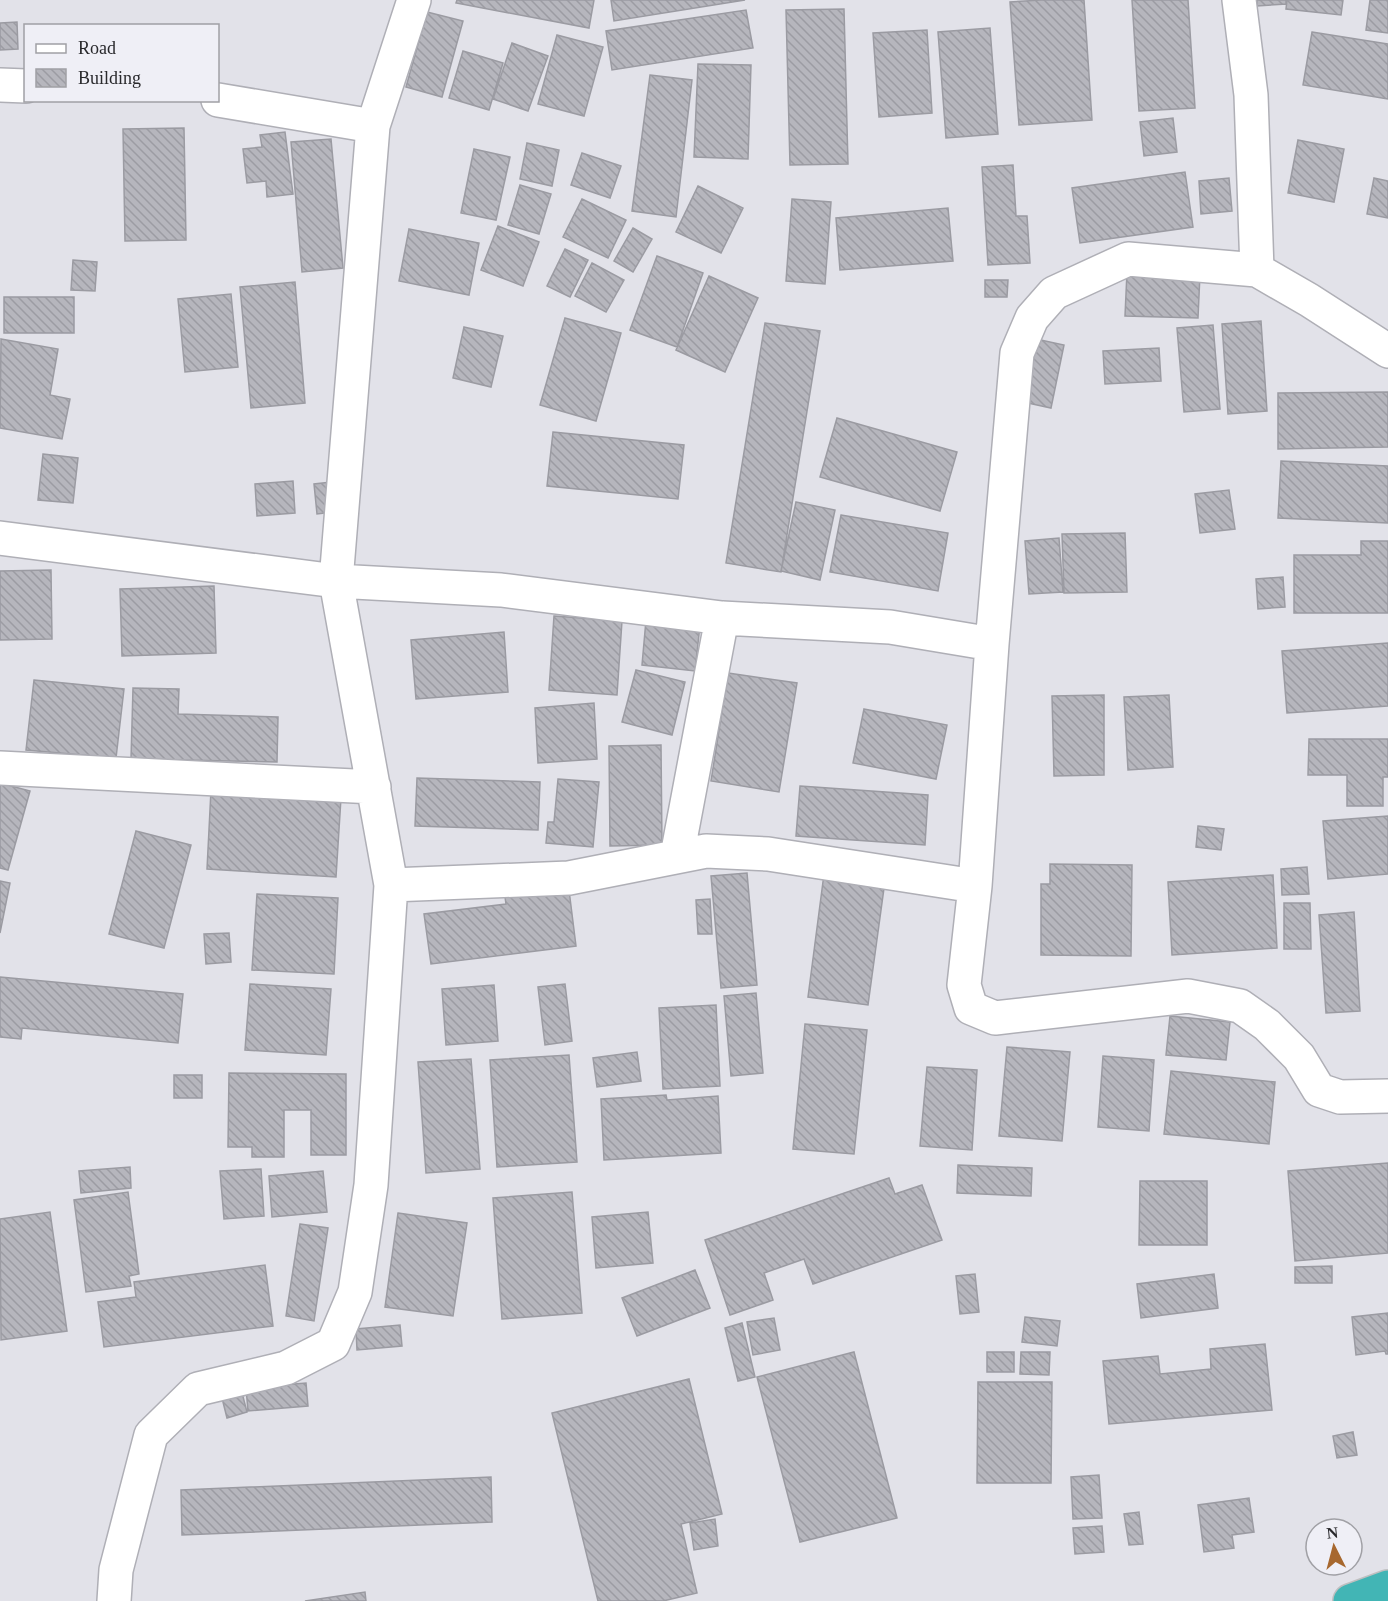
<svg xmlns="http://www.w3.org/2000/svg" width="1388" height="1601" font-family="'Times New Roman',serif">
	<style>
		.building { fill: url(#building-back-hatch); stroke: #9b9ba2; stroke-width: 1.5 }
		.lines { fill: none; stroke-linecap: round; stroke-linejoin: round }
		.street-casing { stroke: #afafb6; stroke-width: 36 }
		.highway-casing { stroke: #bfbfc0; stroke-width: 36 }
		.street { stroke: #fff; stroke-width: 33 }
		.highway { stroke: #42b5b5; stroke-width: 33 }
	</style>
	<defs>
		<pattern id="building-back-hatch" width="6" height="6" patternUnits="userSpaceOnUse" patternTransform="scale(1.5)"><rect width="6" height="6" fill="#b6b6bd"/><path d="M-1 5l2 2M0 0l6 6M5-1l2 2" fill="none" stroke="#9c9ca3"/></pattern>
	</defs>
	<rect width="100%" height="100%" fill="#e2e2e9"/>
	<!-- building -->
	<path class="building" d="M457 0H594L589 28 456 3Z
		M611 0H745L614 21Z
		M1041 0H1084L1092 120 1019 125 1010 2Z
		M1132 0H1188L1195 108 1139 111Z
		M1257 0H1286V4L1257 6Z
		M1287 0H1343L1341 15 1286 9Z
		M1370 0H1388V33L1366 30Z
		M844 9 848 164 790 165 786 10Z
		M746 10 753 48 612 70 606 31Z
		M427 12 463 21 442 97 406 87Z
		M17 22 18 49 0 50V23Z
		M990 28 998 134 946 138 938 32Z
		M927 30 932 113 879 117 873 33Z
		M1312 32 1388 44V99L1303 85Z
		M557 35 603 47 584 116 538 104Z
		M512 43 548 56 528 111 493 99Z
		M463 51 503 63 489 110 449 98Z
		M698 64 751 65 748 159 694 157Z
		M650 75 692 80 676 217 632 211Z
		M1173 118 1177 152 1144 156 1140 122Z
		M184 128 186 240 125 241 123 129Z
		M285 132 293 194 267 197 266 181 247 183 243 149 262 147 260 135Z
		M331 139 343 268 302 272 291 142Z
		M1298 140 1344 149 1334 202 1288 193Z
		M527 143 559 150 552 186 520 179Z
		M474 149 510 157 496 220 461 213Z
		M582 153 621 166 610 198 571 185Z
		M1013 165 1016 216H1027L1030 263 988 265 982 167Z
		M1185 172 1193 227 1080 243 1072 188Z
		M1229 178 1232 211 1201 214 1199 181Z
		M1374 178 1388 181V218L1367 214Z
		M520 185 551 194 539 234 508 225Z
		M698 186 743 208 721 253 676 232Z
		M582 199 626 220 608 258 563 237Z
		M792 199 831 202 825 284 786 281Z
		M948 208 953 261 840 270 836 218Z
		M498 226 539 242 523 286 481 270Z
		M633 228 652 239 633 272 614 261Z
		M409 229 479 243 469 295 399 281Z
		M565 249 588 260 570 297 547 286Z
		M657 256 703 273 677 347 630 330Z
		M73 260 97 262 95 291 71 290Z
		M592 263 624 280 606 312 575 296Z
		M1127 272 1200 274 1198 318 1125 316Z
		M709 276 758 298 725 372 676 350Z
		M985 280H1008L1007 297H985Z
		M295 282 305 403 251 408 240 287Z
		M231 294 238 367 185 372 178 299Z
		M4 297H74V333H4Z
		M565 318 621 333 596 421 540 405Z
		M1261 321 1267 411 1228 414 1222 324Z
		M765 323 820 331 781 572 726 563Z
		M1213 325 1220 409 1184 412 1177 328Z
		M464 327 503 336 491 387 453 378Z
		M1 339 58 349 50 395 70 399 62 439 0 428Z
		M1036 339 1064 345 1051 408 1023 402Z
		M1159 348 1161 381 1105 384 1103 351Z
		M1388 392V447L1278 449V393Z
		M837 418 957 452 940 511 820 477Z
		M553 432 684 445 678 499 547 486Z
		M43 454 78 458 73 503 38 500Z
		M1281 461 1388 466V523L1278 518Z
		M293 481 295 513 257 516 255 484Z
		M331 482 333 512 317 514 314 484Z
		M1229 490 1235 529 1200 533 1195 494Z
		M796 502 835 510 820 580 781 571Z
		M841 515 948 533 938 591 830 572Z
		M1125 533 1127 592 1064 593 1062 534Z
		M1059 538 1063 592 1029 594 1025 541Z
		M1361 541H1388V613H1294V555H1361Z
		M51 570 52 639 0 640V571Z
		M1283 577 1285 607 1258 609 1256 579Z
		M214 586 216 653 122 656 120 589Z
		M554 616 622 621 617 695 549 690Z
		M646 620 700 625 695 671 642 665Z
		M504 632 508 692 416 699 411 640Z
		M1388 643V706L1287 713 1282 651Z
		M636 670 685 682 672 735 622 722Z
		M728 673 797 683 779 792 711 781Z
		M34 680 124 689 116 758 26 750Z
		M133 688 179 689 178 714 278 717 277 762 131 759Z
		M1104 695V775L1054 776 1052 696Z
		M1169 695 1173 767 1128 770 1124 697Z
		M594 703 597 759 538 763 535 708Z
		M864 709 947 725 936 779 853 763Z
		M1309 739H1388V777H1383V806H1347V775H1308Z
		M661 745 662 845 610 846 609 746Z
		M417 778 540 782 538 830 415 826Z
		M558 779 599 782 593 847 546 843 548 822H554Z
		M0 783 30 791 8 870 0 868Z
		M800 786 928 795 925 845 796 836Z
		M211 790 341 798 336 877 207 869Z
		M1388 816V874L1328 879 1323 821Z
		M1198 826 1224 829 1221 850 1196 847Z
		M136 831 191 845 164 948 109 934Z
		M1050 864 1132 865 1131 956 1041 955V884H1050Z
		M1307 867 1309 894 1282 895 1281 869Z
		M747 873 757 985 721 988 711 876Z
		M824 874 885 881 868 1005 808 997Z
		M1273 875 1277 948 1172 955 1168 882Z
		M0 881 10 883 0 933Z
		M568 882 576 946 431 964 424 914 506 904 504 890Z
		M257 894 338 898 334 974 252 970Z
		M710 899 712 934H698L696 900Z
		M1284 903H1310L1311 949H1284Z
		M1354 912 1360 1011 1326 1013 1319 915Z
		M229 933 231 962 206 964 204 934Z
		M0 977 183 994 178 1043 22 1028 21 1039 0 1037Z
		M250 984 331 989 326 1055 245 1050Z
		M565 984 572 1041 545 1045 538 987Z
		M494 985 498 1041 446 1045 442 989Z
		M756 993 763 1073 731 1076 724 996Z
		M716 1005 720 1086 663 1089 659 1008Z
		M1170 1016 1230 1022 1226 1060 1166 1055Z
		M805 1024 867 1030 854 1154 793 1149Z
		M1007 1047 1070 1052 1062 1141 999 1136Z
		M637 1052 641 1081 597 1087 593 1058Z
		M569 1055 577 1162 497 1167 490 1060Z
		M1103 1056 1154 1060 1149 1131 1098 1127Z
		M471 1059 480 1169 426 1173 418 1062Z
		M927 1067 977 1070 972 1150 920 1146Z
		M1171 1071 1275 1082 1269 1144 1164 1134Z
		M229 1073 346 1074V1155H311V1110H284V1157H252V1147H228Z
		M174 1075H202V1098H174Z
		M666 1095 667 1100 718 1096 721 1153 604 1160 601 1099Z
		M1388 1163V1253L1295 1261 1288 1171Z
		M958 1165 1032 1168 1031 1196 957 1193Z
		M130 1167 131 1188 81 1193 79 1171Z
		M261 1169 264 1216 224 1219 220 1171Z
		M323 1171 327 1212 272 1217 269 1176Z
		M889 1178 895 1194 922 1185 942 1240 813 1284 804 1259 764 1273 773 1300 730 1315 705 1240Z
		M1140 1181H1207V1245H1139Z
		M128 1192 139 1274 129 1276 131 1286 86 1292 74 1200Z
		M572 1192 582 1313 502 1319 493 1198Z
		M50 1212 67 1331 1 1340 0 1219Z
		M648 1212 653 1263 596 1268 592 1217Z
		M398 1213 467 1223 453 1316 385 1307Z
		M300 1224 328 1228 314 1321 286 1316Z
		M265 1265 273 1326 104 1347 98 1302 136 1297 134 1282Z
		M1332 1266V1283H1295V1267Z
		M695 1270 710 1308 637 1336 622 1298Z
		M975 1274 979 1312 960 1314 956 1276Z
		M1214 1274 1218 1308 1141 1318 1137 1284Z
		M1388 1313V1354H1386L1385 1351 1356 1355 1352 1317Z
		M1025 1317 1060 1321 1057 1346 1022 1342Z
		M774 1318 780 1350 753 1355 747 1322Z
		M742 1323 755 1377 738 1381 725 1328Z
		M400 1325 402 1346 357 1350 356 1329Z
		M1265 1344 1272 1410 1109 1424 1103 1361 1158 1356 1160 1374 1211 1369 1210 1349Z
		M854 1352 897 1518 800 1542 757 1377Z
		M987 1352H1014V1372H987Z
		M1021 1352H1050L1049 1375 1020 1374Z
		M689 1379 722 1514 681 1524 697 1593 663 1601H598L552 1413Z
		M978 1382H1052L1051 1483H977Z
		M306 1383 308 1406 248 1411 246 1388Z
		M241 1389 247 1412 227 1418 221 1394Z
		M1353 1432 1357 1455 1337 1458 1333 1436Z
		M1099 1475 1102 1518 1073 1519 1071 1477Z
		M491 1477 492 1522 182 1535 181 1490Z
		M1249 1498 1254 1532 1232 1535 1234 1548 1204 1552 1198 1505Z
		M1139 1512 1143 1544 1129 1545 1124 1514Z
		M715 1519 718 1546 694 1550 690 1523Z
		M1102 1526 1104 1552 1075 1554 1073 1528Z
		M365 1592 366 1601H305Z"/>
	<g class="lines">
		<!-- street casing -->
		<g class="street-casing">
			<path id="street" d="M1239 0 1251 95 1257 270 1309 300 1388 351
				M0 85 26 86
				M218 100 373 126
				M1257 270 1128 259 1054 293 1032 318 1017 353 992 644 975 886 964 985 971 1008 995 1018 1188 996 1240 1006 1267 1025 1299 1057 1319 1090 1340 1097 1388 1096
				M0 538 336 581 501 590 722 618 890 627 992 644
				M0 768 374 787
				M677 856 722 618
				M391 885 569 878 706 851 768 854 975 886
				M114 1601 116 1570 151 1435 198 1389 286 1368 333 1344 355 1292 371 1185 391 885 336 581 373 126 414 0"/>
		</g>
		<!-- highway casing -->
		<g class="highway-casing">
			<path id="highway" d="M1350 1601 1388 1587"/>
		</g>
		<!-- street -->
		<use href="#street" class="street"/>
		<!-- highway -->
		<use href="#highway" class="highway"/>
	</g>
	<!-- legend -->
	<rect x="24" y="24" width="195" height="78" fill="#efeff6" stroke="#a0a0a5" stroke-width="1.5"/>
	<rect x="36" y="44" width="30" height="9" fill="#ffffff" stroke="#a0a0a5" stroke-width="1.5"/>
	<text x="78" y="54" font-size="18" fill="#29292c">Road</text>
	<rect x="36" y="69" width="30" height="18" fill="url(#building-back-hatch)" stroke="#a0a0a5" stroke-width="1.5"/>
	<text x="78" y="84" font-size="18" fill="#29292c">Building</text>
	<!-- north arrow -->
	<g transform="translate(1334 1547) rotate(354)"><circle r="28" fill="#efeff6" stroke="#a0a0a5" stroke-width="1.5"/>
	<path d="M0-4.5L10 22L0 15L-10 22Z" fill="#a7682f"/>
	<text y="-9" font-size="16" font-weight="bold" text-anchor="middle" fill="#29292c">N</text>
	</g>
</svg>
